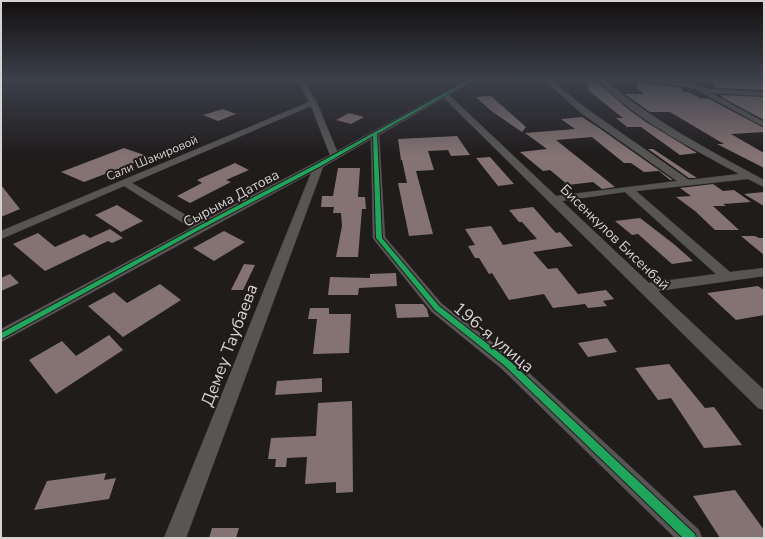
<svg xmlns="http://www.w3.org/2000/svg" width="765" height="539" font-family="'Nunito Sans',sans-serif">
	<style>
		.building { fill: #857373 }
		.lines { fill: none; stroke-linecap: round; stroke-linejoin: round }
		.minor-casing { stroke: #3a3737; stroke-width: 1 }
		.minor { fill: #585655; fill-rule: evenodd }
		.cycleway-casing { stroke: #211b1b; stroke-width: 2 }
		.cycleway { fill: #20a55d; fill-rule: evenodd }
		.labels { text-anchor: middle; stroke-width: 4; stroke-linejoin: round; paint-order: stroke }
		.far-street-label { font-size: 12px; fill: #d5d2d1; stroke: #211b1b }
		.street-label { font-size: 14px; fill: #d5d2d1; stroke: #211b1b }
		.near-street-label { font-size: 17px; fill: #d5d2d1; stroke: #211b1b }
	</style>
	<rect width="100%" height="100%" fill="#201c1c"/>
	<!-- building -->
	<path class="building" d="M710 80H764V90L716 88Z
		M637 82 681 88 683 92H688L700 98 709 99 764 128V132L731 134 764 153V168L717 144H724L670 112H650L643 107 625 94H644L637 88Z
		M588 83H598L628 109 646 122 697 153 680 155 641 127H627L616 118H623L589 91Z
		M721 95 764 97V120L723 98Z
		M491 96 526 127 522 132 490 110 476 97Z
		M223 109 236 114 218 121 203 115Z
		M349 113 364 117 351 124 336 120Z
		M582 117 599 128 673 180H670L659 171 644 172 631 163H624L592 137 556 140 615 187 602 189 593 182 568 185 550 170 543 171 520 152 547 149 525 133 575 129 561 119Z
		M457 136 470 155 451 156 448 150 428 151 434 170 416 171 433 234 409 236 398 183H407L402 160H401L398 139Z
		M124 148 150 157 84 182 61 172Z
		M648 149H653L697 178H689Z
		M490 157 514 184 498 186 476 158Z
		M235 163 249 170 226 180 231 182 190 203 177 196 202 183 197 180Z
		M338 168H360L358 197H365L366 209H362L358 257H336L342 226 341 213H333L334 207H321L322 196H333Z
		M713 184 723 191 734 190 751 202 723 204 726 206H713L739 230H715L695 211 676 197 691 196 680 188Z
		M1 185 20 209 1 217Z
		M764 192V206L744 194Z
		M117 205 143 221 121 232 95 215Z
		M533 207 556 233 560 232 573 246 533 252 548 269 557 268 578 294 606 290 614 299 603 301 607 306 588 308 585 304 553 308 544 294 509 300 492 273 489 274 479 258H475L468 246 475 245 465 229 491 226 503 245 537 239 522 222H519L509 210Z
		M640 218 675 245 693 261 672 264 638 234 632 235 615 221Z
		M110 229 123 238 112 243 108 241 45 271 13 244 38 233 55 247 84 234 90 238Z
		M224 231 245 242 214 261 193 248Z
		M741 236H755L759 238H764V255Z
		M244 264 255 265 243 290H231Z
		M396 273 397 286 359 288 358 295H328L330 277 370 278V274Z
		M10 274 19 283 1 291V278Z
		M160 284 181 300 123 337 88 306 114 292 127 303Z
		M758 286 764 290V315L736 320 707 293Z
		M395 304H423L427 309 429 317 397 318Z
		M310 308H329V314H351L349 353 313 354 317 319H308Z
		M109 335 123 350 56 394 29 360 62 341 76 356Z
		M607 338 617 352 588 357 578 343Z
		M669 364 705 408 714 407 742 445 704 448 671 398 658 400 635 368Z
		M322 378V392L275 395 277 381Z
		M352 401 353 492 336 493V482L305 484 307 457 287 458 286 467H275L276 459H268L271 438 316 436 318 403Z
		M106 473 104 480 116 478 109 499 34 510 47 481Z
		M735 490 764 530V538H720L693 496Z
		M212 528H239L236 538H209Z"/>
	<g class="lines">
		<!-- minor casing -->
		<g class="minor-casing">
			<path id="minor" d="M113 80H126L116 83Z
				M298 80H304L317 103 337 151 467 80H475L449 95 556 196 677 181 581 113 552 87 548 80H554L557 85 587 109 689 180 739 174C692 148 635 120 598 80H605C653 121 709 150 764 180V187L748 179 636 191 730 272 764 268V276L658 291 764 390V410L758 408 444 98 379 135 385 237 442 304 514 359 699 530 702 538H675L502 369 432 312 375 241 373 238 371 139 323 167 186 538H164L311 173 1 342V329L191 228 124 186 1 239V231L309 102ZM311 106 330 155 199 223 132 183ZM625 192 716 274 649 283 562 201Z
				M637 80H662L689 83 709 89 764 92V96L711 93 764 122V127L704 94V92L688 87Z"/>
		</g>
		<!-- minor -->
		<use href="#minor" class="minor"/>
		<!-- cycleway casing -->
		<g class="cycleway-casing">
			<path id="cycleway" d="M469 80H473L377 134 382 238 439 306 511 362 695 534 696 538H683L505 366 435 310 377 239 376 238 373 136 321 166 201 229 1 339V333L197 227 317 164Z"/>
		</g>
		<!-- cycleway -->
		<use href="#cycleway" class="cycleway"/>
	</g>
	<!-- sky -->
	<linearGradient id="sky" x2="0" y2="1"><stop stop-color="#120f0f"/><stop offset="0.51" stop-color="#3c404b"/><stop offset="1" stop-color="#3c404b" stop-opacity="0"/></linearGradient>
	<rect width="765" height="156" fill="url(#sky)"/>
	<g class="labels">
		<!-- far-street labels -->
		<g class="far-street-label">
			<text transform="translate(152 158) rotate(-23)" y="4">Сали Шакировой</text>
		</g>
		<!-- street labels -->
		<g class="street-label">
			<text transform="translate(231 198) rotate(-28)" y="5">Сырыма Датова</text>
			<text transform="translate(615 237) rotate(44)" y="5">Бисенкулов Бисенбай</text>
		</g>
		<!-- near-street labels -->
		<g class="near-street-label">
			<text transform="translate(494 337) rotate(40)" y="6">196-я улица</text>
			<text transform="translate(229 345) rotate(-69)" y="6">Демеу Таубаева</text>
		</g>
	</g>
	<!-- border -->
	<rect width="765" height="539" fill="none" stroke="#d5d2d1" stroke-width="4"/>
</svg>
